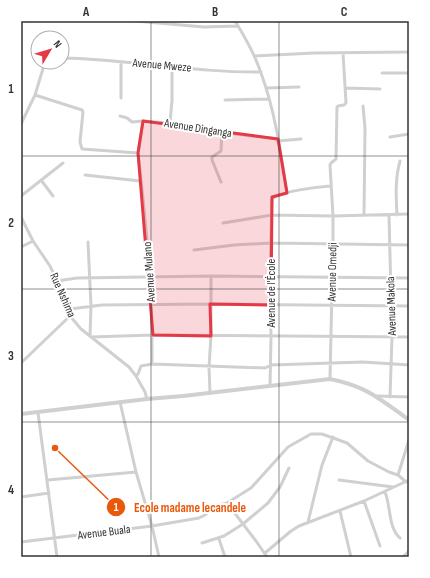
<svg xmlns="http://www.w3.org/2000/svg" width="430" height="578" font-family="'Sofia Sans Condensed',sans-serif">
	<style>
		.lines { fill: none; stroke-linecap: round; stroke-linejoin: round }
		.minor { stroke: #d0d0d0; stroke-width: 3 }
		.tertiary { stroke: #d0d0d0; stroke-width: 4 }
		.marked { fill: #e63946; fill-opacity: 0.2; stroke: #e63946; stroke-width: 3; stroke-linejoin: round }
		.grid { fill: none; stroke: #333; stroke-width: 1; stroke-opacity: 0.55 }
		.labels { text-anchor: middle; stroke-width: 4; stroke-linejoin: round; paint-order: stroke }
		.street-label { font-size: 12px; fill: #333; stroke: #fff }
		.leader { fill: none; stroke: #e8590c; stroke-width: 1.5 }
		.callout-dot { fill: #e8590c; stroke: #fff; stroke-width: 1.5 }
		.mark-label { font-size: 12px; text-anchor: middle; font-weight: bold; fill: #fff }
		.callout-label { font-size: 13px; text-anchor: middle; font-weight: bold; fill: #e8590c; stroke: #fff; stroke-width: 4; stroke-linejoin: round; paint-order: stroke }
		.neatline { fill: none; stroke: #333; stroke-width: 1.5 }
		.grid-label { font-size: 13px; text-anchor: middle; font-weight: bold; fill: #333 }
	</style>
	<rect width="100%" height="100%" fill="#fff"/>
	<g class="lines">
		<!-- minor -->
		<path class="minor" d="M29 21H30
			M135 21 204 27 238 26
			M235 21C245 37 255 55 261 73 275 111 281 153 287 193
			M254 56 314 53 409 52
			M62 58C129 59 195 73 261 72
			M382 73H409
			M266 88 299 87
			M345 88 380 89
			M35 95 82 110 83 112 80 142 82 149 138 153C146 223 153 294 152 364
			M121 98V62
			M225 100 269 99
			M363 106 365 128 364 215
			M120 116 127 118 132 122 143 121 170 123 236 134 278 139
			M170 123 172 100V66
			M21 124 35 95 45 62
			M390 137 409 134
			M278 141 301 139
			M138 153 143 121
			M85 175 140 181
			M41 180 53 196
			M221 182 212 160V157L221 151 222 131
			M21 196 63 163
			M389 215 392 337 390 397
			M397 215C396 196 395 179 400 161
			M21 217 33 241 50 266 57 281 70 309V316L81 329 129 367 136 376 145 392 147 399
			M223 223 272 215 333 216 409 214
			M88 242 91 306 90 336
			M21 247 33 241
			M194 250 234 245 271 243 409 245
			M57 281 77 278 211 276 409 278
			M70 309 102 305 210 304 409 306
			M91 337 153 335 409 337
			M21 363 70 316
			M136 376 138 374 141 366 152 364 265 368 271 365 363 362 409 365
			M330 379 333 244V216L330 165 331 163 336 159 337 107 338 106 344 105 346 103 343 53
			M270 385 271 337 270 277 272 199C281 191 318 187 330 186
			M210 393 209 367 211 336V276
			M377 396 409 397
			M120 402 136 472 152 526 159 557
			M38 413 57 557
			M398 475 409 440
			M48 480 136 472
			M339 480 393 487
			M385 492C391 506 388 528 400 538
			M21 497 49 493
			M364 501 380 546
			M227 503 256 541 267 557
			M340 511 351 557
			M308 522 322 465 333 437
			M219 539 225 557
			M21 542 152 526 199 518 205 515 214 507 219 505 227 503 251 488 288 447 311 434H322L347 443 368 461 389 472 398 475 406 482
			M202 543 224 536 243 524 268 503 280 487 289 468
			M265 553 291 531 299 526 364 501 409 480
			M403 557 409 551"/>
		<!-- tertiary -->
		<path class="tertiary" d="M21 414 147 399 183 396 330 379C366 386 380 399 409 420"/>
	</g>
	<!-- marked area -->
	<path class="marked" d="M143 121 278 139 287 193 272 197 271 305 210 304 211 336 153 335 138 153Z"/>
	<!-- grid -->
	<path class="grid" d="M151 21V557M279 21V557M21 156H409M21 289H409M21 422H409"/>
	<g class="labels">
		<!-- street labels -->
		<g class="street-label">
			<text transform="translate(162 65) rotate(5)" y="4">Avenue Mweze</text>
			<text transform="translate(198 128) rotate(9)" y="4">Avenue Dinganga</text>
			<text transform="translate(149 272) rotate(-94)" y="4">Avenue Mulano</text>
			<text transform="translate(332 272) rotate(-89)" y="4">Avenue Omedji</text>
			<text transform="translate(271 293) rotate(-90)" y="4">Avenue de l'École</text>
			<text transform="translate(63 295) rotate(66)" y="4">Rue Nshima</text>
			<text transform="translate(391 306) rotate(-92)" y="4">Avenue Makola</text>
			<text transform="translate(104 532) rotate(-7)" y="4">Avenue Buala</text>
		</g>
	</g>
	<!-- callouts -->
	<path class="leader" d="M55 448L116 507"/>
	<g class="callout-dot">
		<circle cx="55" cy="448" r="4"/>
		<circle cx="116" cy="507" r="10"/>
	</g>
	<g class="mark-label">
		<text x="116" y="511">1</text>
	</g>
	<g class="callout-label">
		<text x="190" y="512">Ecole madame lecandele</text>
	</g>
	<!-- border -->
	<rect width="430" height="578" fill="none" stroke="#ffffff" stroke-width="44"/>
	<!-- north arrow -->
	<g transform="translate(50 50) rotate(52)"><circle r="19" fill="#ffffff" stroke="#adadad"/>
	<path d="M0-3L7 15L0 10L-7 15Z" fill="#e63946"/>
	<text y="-6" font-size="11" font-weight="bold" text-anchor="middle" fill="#333333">N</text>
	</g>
	<rect x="22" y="22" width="386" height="534" class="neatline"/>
	<g class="grid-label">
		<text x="86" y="16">A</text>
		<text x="215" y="16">B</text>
		<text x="344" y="16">C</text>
		<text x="11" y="93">1</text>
		<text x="11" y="227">2</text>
		<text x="11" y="360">3</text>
		<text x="11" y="494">4</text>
	</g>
</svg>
